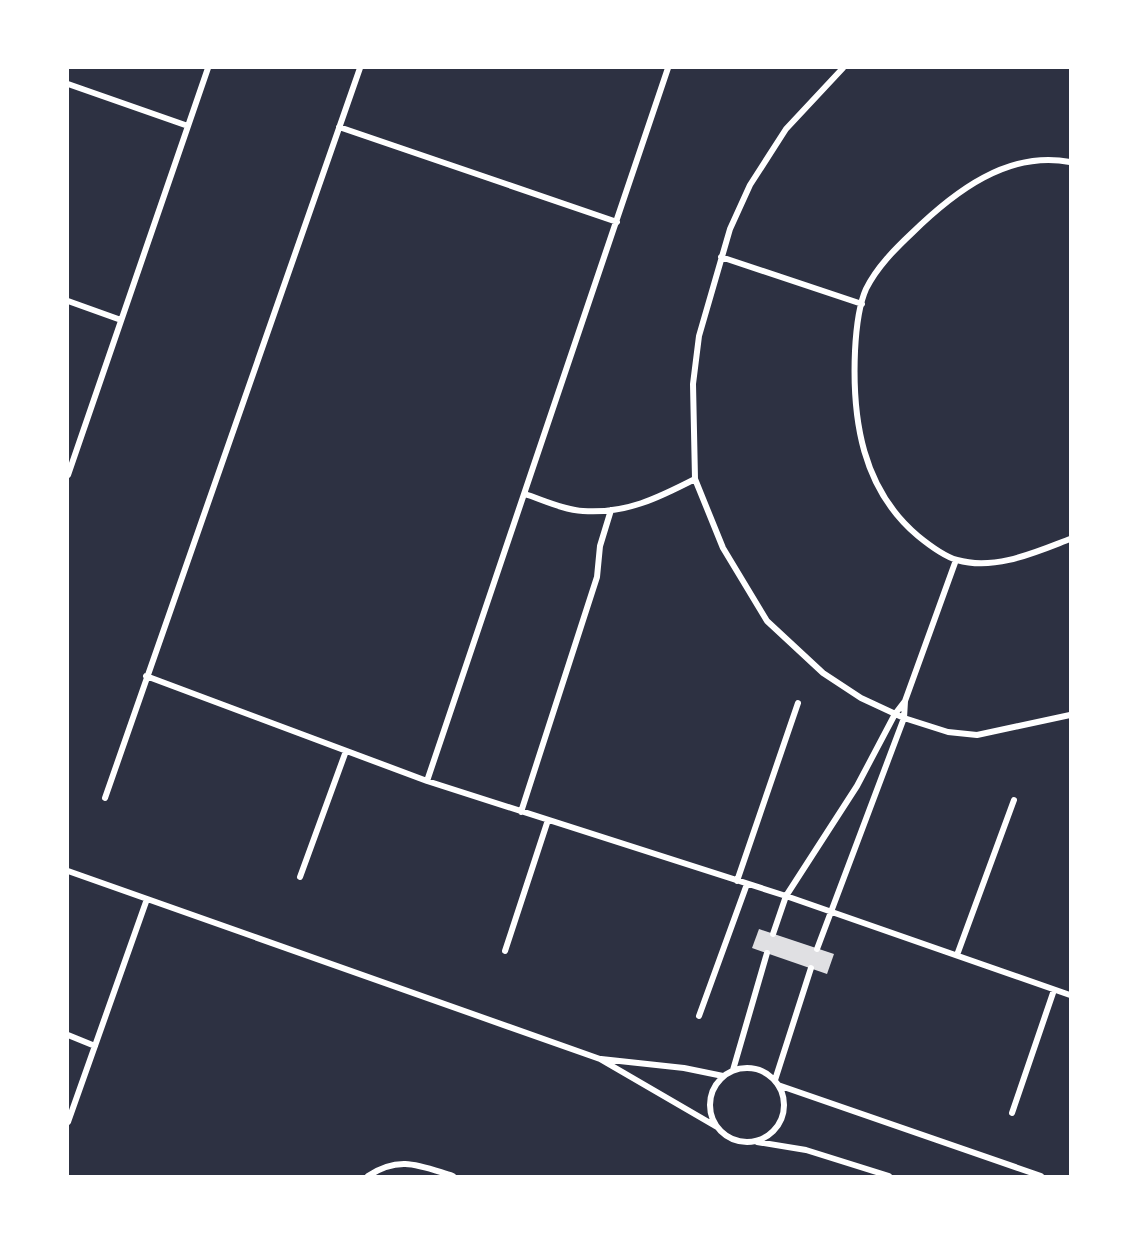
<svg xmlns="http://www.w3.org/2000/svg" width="1138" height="1244" font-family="Bitter,serif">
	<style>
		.building { fill: #e0e0e3 }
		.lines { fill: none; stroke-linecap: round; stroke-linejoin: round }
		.minor { stroke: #fff; stroke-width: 6 }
	</style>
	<rect width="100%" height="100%" fill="#2d3142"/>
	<!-- building -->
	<path class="building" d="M759 929 834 954 827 974 752 948Z"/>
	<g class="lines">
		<!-- minor -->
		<path class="minor" d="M843 68 786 129 750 185 730 229 699 336 693 384 695 479 723 548 767 621 823 673 861 698 904 718 948 732 977 735 1070 715
			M68 84 188 126
			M339 127 617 222
			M1070 162C1008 150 954 192 912 233 895 249 877 267 866 289 858 307 856 331 855 351 852 419 862 489 918 536 929 545 943 556 957 560 995 571 1036 552 1070 539
			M721 257 862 304
			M68 301 121 320
			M68 475 208 68
			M525 494C543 500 564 510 583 511 626 514 658 498 695 479
			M146 676 427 781 786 896 1070 995
			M427 781 668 68
			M105 798 360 68
			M521 812 597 577 600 546 611 510
			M68 871 600 1059 717 1127
			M300 877 346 751
			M737 881 798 703
			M773 934 786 896 857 786 895 714 905 701
			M817 949 904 718 905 701 956 560
			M505 951 548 820
			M957 955 1014 800
			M699 1016 747 884
			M68 1035 95 1046
			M601 1059 684 1068 723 1076
			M710 1105a37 37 0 1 1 74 0a37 37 0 1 1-74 0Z
			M733 1070 767 953
			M775 1080 811 968
			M778 1085 1041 1176
			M1012 1113 1054 990
			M68 1122 147 899
			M757 1142 806 1150 889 1176
			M368 1176C400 1155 420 1166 453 1176"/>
	</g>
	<!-- border -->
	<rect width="1138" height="1244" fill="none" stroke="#ffffff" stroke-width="138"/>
</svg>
